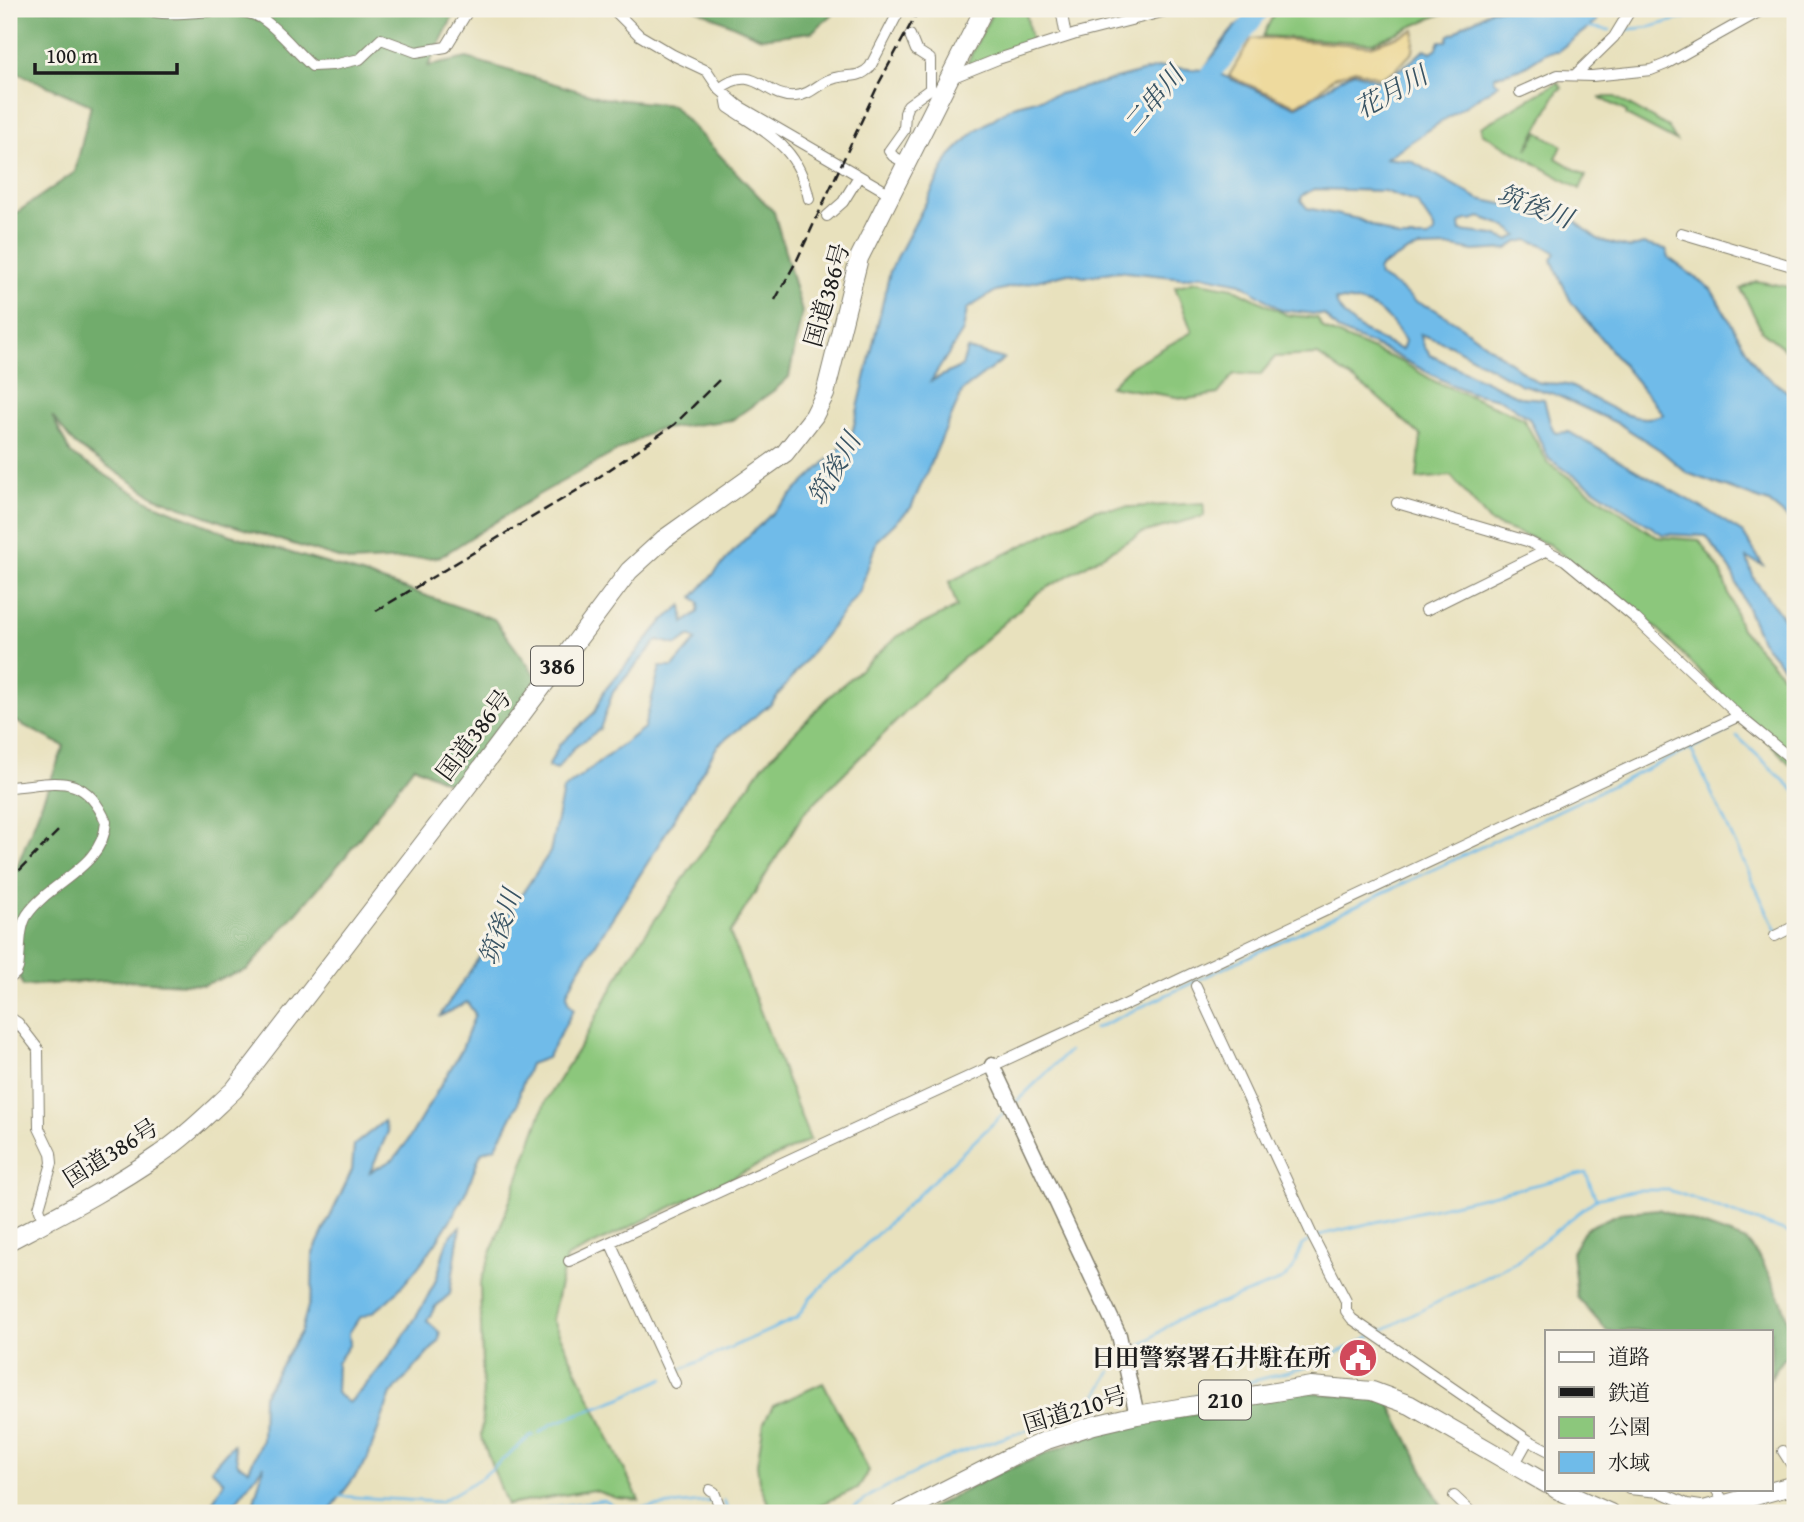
<svg xmlns="http://www.w3.org/2000/svg" width="1804" height="1522" font-family="'Gentium Book Plus','Noto Serif JP',serif">
	<style>
		.green { fill: #8cc77c; stroke: #54724c; stroke-width: 2 }
		.forest { fill: #71ac6c; stroke: #466444; stroke-width: 2 }
		.sand { fill: #eeda9e; stroke: #857b5d; stroke-width: 2 }
		.water { fill: #6fbbe9; stroke: #466c82; stroke-width: 2; fill-rule: evenodd }
		.lines { fill: none; stroke-linecap: round; stroke-linejoin: round }
		.stream { stroke: #6fbbe9; stroke-width: 2.5 }
		.river { stroke: #6fbbe9; stroke-width: 18 }
		.street-casing { stroke: #827e6c; stroke-width: 12 }
		.secondary-casing { stroke: #827e6c; stroke-width: 17 }
		.highway-casing { stroke: #827e6c; stroke-width: 20 }
		.street { stroke: #fff; stroke-width: 10 }
		.secondary { stroke: #fff; stroke-width: 14 }
		.highway { stroke: #fff; stroke-width: 18 }
		.rail { stroke: #1c1c1c; stroke-width: 2.5; stroke-dasharray: 10 5; stroke-linecap: butt }
		.labels { text-anchor: middle; stroke-width: 6; stroke-linejoin: round; paint-order: stroke }
		.shield { fill: #f7f3e8; stroke: #5e5c59; stroke-width: 2 }
		.shield-label { font-size: 23px; font-weight: bold; fill: #1c1c1c }
		.street-label { font-size: 24px; fill: #1c1c1c; stroke: #f7f3e8 }
		.poi-label { font-size: 24px; font-weight: bold; fill: #1c1c1c; stroke: #f7f3e8; text-anchor: end }
		.water-label { font-size: 26px; font-style: italic; fill: #395464; stroke: #f7f3e8 }
	</style>
	<rect width="100%" height="100%" fill="#f7f3e8"/>
	<filter id="ink" filterUnits="userSpaceOnUse"><feTurbulence type="fractalNoise" baseFrequency=".0143" numOctaves="2"/><feDisplacementMap in="SourceGraphic" scale="14" xChannelSelector="R" yChannelSelector="G"/><feConvolveMatrix kernelMatrix="1 2 1 2 8 2 1 2 1" color-interpolation-filters="sRGB"/></filter>
	<filter id="wash" filterUnits="userSpaceOnUse"><feTurbulence type="fractalNoise" baseFrequency=".00686" numOctaves="4" result="noise"/><feDisplacementMap in="SourceGraphic" scale="28" xChannelSelector="R" yChannelSelector="G"/><feGaussianBlur stdDeviation="1.57" result="paint"/><feColorMatrix in="noise" values="0 0 0 0 0 0 0 0 0 0 0 0 0 0 0 0 0 1.4 0 .05"/><feComposite in="paint" operator="in"/></filter>
	<g filter="url(#wash)">
		<rect width="100%" height="100%" fill="#e8e1bd"/>
		<!-- green -->
		<path class="green" d="M994 9H1027L1026 12 1032 45 971 68 968 61Z
			M1276 9H1453L1373 43 1263 36Z
			M1558 82 1562 88 1558 90 1527 149 1538 132 1562 146 1556 158 1586 176 1580 189 1482 133 1481 127Z
			M1599 97H1615L1668 127 1676 141 1626 115 1627 112Z
			M1195 281 1233 288 1287 315 1317 318 1324 329 1402 362 1436 382 1523 418 1548 463 1657 537 1699 540 1721 572 1741 629 1795 689V769L1659 630 1548 544 1491 523 1451 476 1417 479 1421 436 1375 395 1318 355 1275 357 1260 375 1234 374 1218 394 1188 399 1110 386 1131 366 1192 332 1175 287Z
			M1756 281 1795 288V357L1762 331 1741 289Z
			M1204 503V516L1142 533 1038 593 933 685 804 813 730 933 810 1140 566 1258 552 1319 639 1500 616 1498 593 1490 507 1505 481 1437 483 1407 480 1284 546 1100 582 1043 629 957 764 764 831 695 898 636 957 607 949 582 1096 509Z
			M823 1383 869 1471 858 1488 811 1509 791 1513H772L759 1482 757 1464 764 1422 773 1406Z"/>
		<!-- forest -->
		<path class="forest" d="M9 9H457L428 66 467 58 603 98 672 105 774 212 802 312 789 377 776 389 732 420 655 430 538 495 440 557 351 562 225 523 155 497 75 445 52 416 71 454 150 502 231 535 362 574 494 619 538 679 456 787 414 766 345 857 247 970 203 985 112 980 23 986 9 952V887L64 746 9 718V218L75 172 91 105 18 73 9 67Z
			M696 9H839L812 32 761 38Z
			M1658 1209 1747 1241 1762 1261 1782 1302 1794 1344 1771 1377V1331H1607L1577 1297 1572 1252 1586 1228 1620 1213Z
			M1299 1391 1388 1400 1445 1513H921L997 1474 1091 1435Z"/>
		<!-- sand -->
		<path class="sand" d="M1415 30 1413 52 1396 69 1381 78 1355 70 1334 77 1315 95 1295 105 1229 76 1251 39 1263 38 1371 46Z"/>
		<!-- water -->
		<path class="water" d="M1256 9H1265C1259 17 1251 24 1246 32 1240 45 1239 60 1224 64L1237 48 1246 20 1232 33 1211 59 1213 62 1210 70 1295 107C1317 97 1332 82 1354 72L1379 81C1396 73 1412 62 1425 49L1431 52 1437 48 1440 41H1447L1449 35C1458 33 1457 30 1464 25 1474 19 1483 18 1491 9H1604L1597 15V21L1558 51 1547 52 1522 68 1495 76 1494 80 1499 84 1386 158 1411 161 1479 199 1572 219 1599 240 1630 248 1643 244 1666 249 1669 258 1711 289 1759 371 1792 395 1795 394V524L1769 503 1687 473 1660 450 1619 424 1554 394 1520 384 1450 345 1420 334 1424 346 1430 355 1519 397 1544 399 1550 423 1555 433 1569 432 1713 514 1743 533 1763 565 1747 558 1754 579 1795 634V680L1761 641 1731 570 1706 536 1662 534 1549 459 1529 418 1502 400 1472 393 1450 384 1385 350 1339 331 1324 315 1281 310 1241 283 1201 275 1183 278 1117 271 1084 277 1068 273 996 291 967 309 963 331 931 381 962 366 967 349 1004 359 963 390 911 508 877 540 860 591 771 704 718 745 650 859 577 973 567 993 568 1002 574 1009 547 1058 530 1064 520 1091 518 1104 496 1147 482 1152C475 1164 473 1176 468 1187 452 1223 397 1308 359 1318L349 1333 350 1344 337 1363 336 1393 349 1403C383 1368 413 1327 434 1284 445 1262 439 1242 460 1227L450 1294 435 1307 427 1321 440 1333 439 1341 391 1394 367 1460 328 1513H251L264 1465 227 1513H206L224 1482 211 1469 233 1444 238 1464 249 1470 262 1439 263 1396 301 1331 312 1292 313 1253 352 1170 354 1145 384 1121 388 1132 370 1172 394 1159 407 1142 461 1051 475 1014 467 1002 439 1017 550 852 563 790 644 728 660 667H673L696 640 690 636 677 645 658 640 613 692 600 729 574 748 557 769 548 767 559 745 595 712 604 691 662 622 682 605 684 623 698 612 699 603 693 597 742 542 851 438 890 271 950 156 975 131 1013 106 1161 67 1203 70C1215 54 1224 36 1239 23 1246 18 1253 17 1256 9ZM1314 189 1384 191 1417 203 1434 228V234L1428 238H1399L1358 219 1307 208 1301 200 1302 196ZM1480 217C1497 224 1504 223 1518 236L1508 240 1494 235 1461 231 1460 224 1466 220H1472ZM1527 240 1541 244 1556 253 1552 259 1553 263 1571 302 1663 414C1631 429 1598 398 1570 386 1558 382 1548 385 1537 382L1458 324 1434 309 1416 302 1399 288 1379 276 1378 271 1380 267 1409 251 1419 248 1453 247 1474 251 1507 249 1518 242ZM1335 300C1371 300 1387 311 1405 341L1402 350C1379 340 1344 325 1335 300Z"/>
		<g class="lines">
			<!-- stream -->
			<path class="stream" d="M1589 27 1610 30
				M1622 30 1650 27 1717 9
				M1737 736 1795 791
				M1691 749 1776 931 1778 930
				M1094 1029 1730 730
				M1016 1102 1069 1051
				M1317 1237 1324 1234 1586 1173 1596 1199
				M1377 1333 1516 1262 1596 1199 1636 1190H1669L1795 1235
				M1128 1355 1176 1320 1282 1280 1293 1269 1302 1245 1311 1240
				M678 1371 797 1318 810 1298 1006 1111
				M1190 1398 1310 1366 1371 1336
				M539 1433 552 1424 621 1398 664 1378
				M337 1496 440 1502 481 1478 532 1435 534 1436
				M724 1500 728 1513
				M532 1513 538 1509 604 1500 620 1510 712 1501
				M846 1513 876 1492 950 1456 1030 1429 1058 1414 1095 1398 1111 1371"/>
			<!-- river -->
			<path class="river" d="M1197 87 1223 60 1261 9"/>
		</g>
	</g>
	<g filter="url(#ink)">
		<g class="lines">
			<!-- street casing -->
			<g class="street-casing">
				<path id="street" d="M143 9C179 22 229 0 261 18 280 30 295 51 312 66L333 65 360 59 381 39 416 52 446 47 469 9
					M613 9 639 35 673 55 707 71 719 89 739 106 892 195
					M1061 9 1066 37
					M1575 75 1614 37 1631 9
					M951 78 998 59 1076 34 1174 9
					M719 89C756 61 764 99 795 96 812 95 820 81 835 78 849 74 859 79 870 67L900 9
					M1520 92 1558 75 1592 76 1651 70 1666 64 1764 9
					M726 96 728 107C769 135 798 146 809 199
					M907 164 893 156 889 151 904 130 905 113 908 105 930 89V59L916 50 910 35
					M827 216 843 202 859 176
					M1681 233 1795 267
					M1397 503 1527 541 1565 560 1634 617 1739 716 1795 762
					M1426 610 1547 550
					M9 787C54 784 84 770 106 822 103 868 49 882 27 915 18 930 21 951 18 968L16 973 9 979
					M1775 936 1795 926
					M1196 986 1312 1235 1346 1301V1311L1352 1319 1528 1440 1514 1465
					M9 1017 18 1023 38 1049 39 1128 51 1153 52 1163 39 1208 44 1222
					M610 1242 675 1383
					M569 1261 1157 990 1739 716
					M1528 1440 1547 1450
					M1783 1451 1795 1470
					M1629 1489 1660 1492 1687 1504 1701 1506
					M1716 1489 1725 1504
					M710 1490 714 1492 722 1513
					M1454 1496 1472 1513
					M1567 1513 1578 1499"/>
			</g>
			<!-- secondary casing -->
			<g class="secondary-casing">
				<path id="secondary" d="M992 1065 1119 1335 1137 1415"/>
			</g>
			<!-- highway casing -->
			<g class="highway-casing">
				<path id="highway" d="M9 1241C60 1214 113 1187 160 1154 187 1136 210 1112 234 1090L473 779 629 571 664 539 785 453 814 416 825 394 859 258 984 9
					M1556 1489 1610 1513
					M900 1513 1014 1455 1047 1440 1094 1425 1137 1415 1311 1386 1372 1391 1410 1405 1547 1484
					M1693 1513 1795 1485"/>
			</g>
			<!-- street -->
			<use href="#street" class="street"/>
			<!-- secondary -->
			<use href="#secondary" class="secondary"/>
			<!-- highway -->
			<use href="#highway" class="highway"/>
			<!-- rail -->
			<path class="rail" d="M775 300 797 260 879 83 919 9
				M376 611 596 479 675 424 719 380
				M9 881 60 829"/>
		</g>
	</g>
	<!-- icons -->
	<defs>
		<g id="civic-disc" transform="scale(2.0125)"><circle r="9.5" fill="#d1495b" stroke="#f7f3e8"/><path d="M-.6-6.5H3V-4.5H.6V-3L4-1V1h2V6H-6V1h2V-1L-.6-3ZM-1.2 2.5V6h2.4V2.5Z" fill="#fff"/></g>
	</defs>
	<g fill-rule="evenodd">
		<use href="#civic-disc" x="1358" y="1358"/>
	</g>
	<g class="labels">
		<!-- shield labels -->
		<g class="shield">
			<rect x="531" y="646.5" width="52" height="39" rx="5"/>
			<rect x="1199" y="1380.5" width="52" height="39" rx="5"/>
		</g>
		<g class="shield-label">
			<text x="557" y="674">386</text>
			<text x="1225" y="1408">210</text>
		</g>
		<!-- street labels -->
		<g class="street-label">
			<text transform="translate(827 295) rotate(-74)" y="8">国道386号</text>
			<text transform="translate(474 735) rotate(-53)" y="8">国道386号</text>
			<text transform="translate(111 1153) rotate(-32)" y="8">国道386号</text>
			<text transform="translate(1075 1410) rotate(-17)" y="8">国道210号</text>
		</g>
		<!-- poi labels -->
		<g class="poi-label">
			<text x="1331" y="1366">日田警察署石井駐在所</text>
		</g>
		<!-- water labels -->
		<g class="water-label">
			<text transform="translate(1391 92) rotate(-29)" y="9">花月川</text>
			<text transform="translate(1153 100) rotate(-50)" y="9">二串川</text>
			<text transform="translate(1535 206) rotate(21)" y="9">筑後川</text>
			<text transform="translate(834 469) rotate(-60)" y="9">筑後川</text>
			<text transform="translate(500 927) rotate(-71)" y="9">筑後川</text>
		</g>
	</g>
	<!-- margin -->
	<rect width="1804" height="1522" fill="none" stroke="#f7f3e8" stroke-width="35"/>
	<!-- legend -->
	<rect x="1545" y="1330" width="228" height="161" fill="#f7f3e8" stroke="#9f9d96" stroke-width="2"/>
	<rect x="1559" y="1352" width="35" height="10" fill="#ffffff" stroke="#9f9d96" stroke-width="2"/>
	<text x="1608" y="1364" font-size="21" fill="#1c1c1c">道路</text>
	<rect x="1559" y="1387" width="35" height="10" fill="#1c1c1c" stroke="#9f9d96" stroke-width="2"/>
	<text x="1608" y="1400" font-size="21" fill="#1c1c1c">鉄道</text>
	<rect x="1559" y="1417" width="35" height="21" fill="#8cc77c" stroke="#9f9d96" stroke-width="2"/>
	<text x="1608" y="1434" font-size="21" fill="#1c1c1c">公園</text>
	<rect x="1559" y="1452" width="35" height="21" fill="#6fbbe9" stroke="#9f9d96" stroke-width="2"/>
	<text x="1608" y="1470" font-size="21" fill="#1c1c1c">水域</text>
	<!-- scale -->
	<path d="M35 63v10h142v-10" fill="none" stroke="#1c1c1c" stroke-width="3.5"/>
	<text x="46" y="63" font-size="21" fill="#1c1c1c" stroke="#f7f3e8" stroke-width="5" paint-order="stroke">100 m</text>
</svg>
